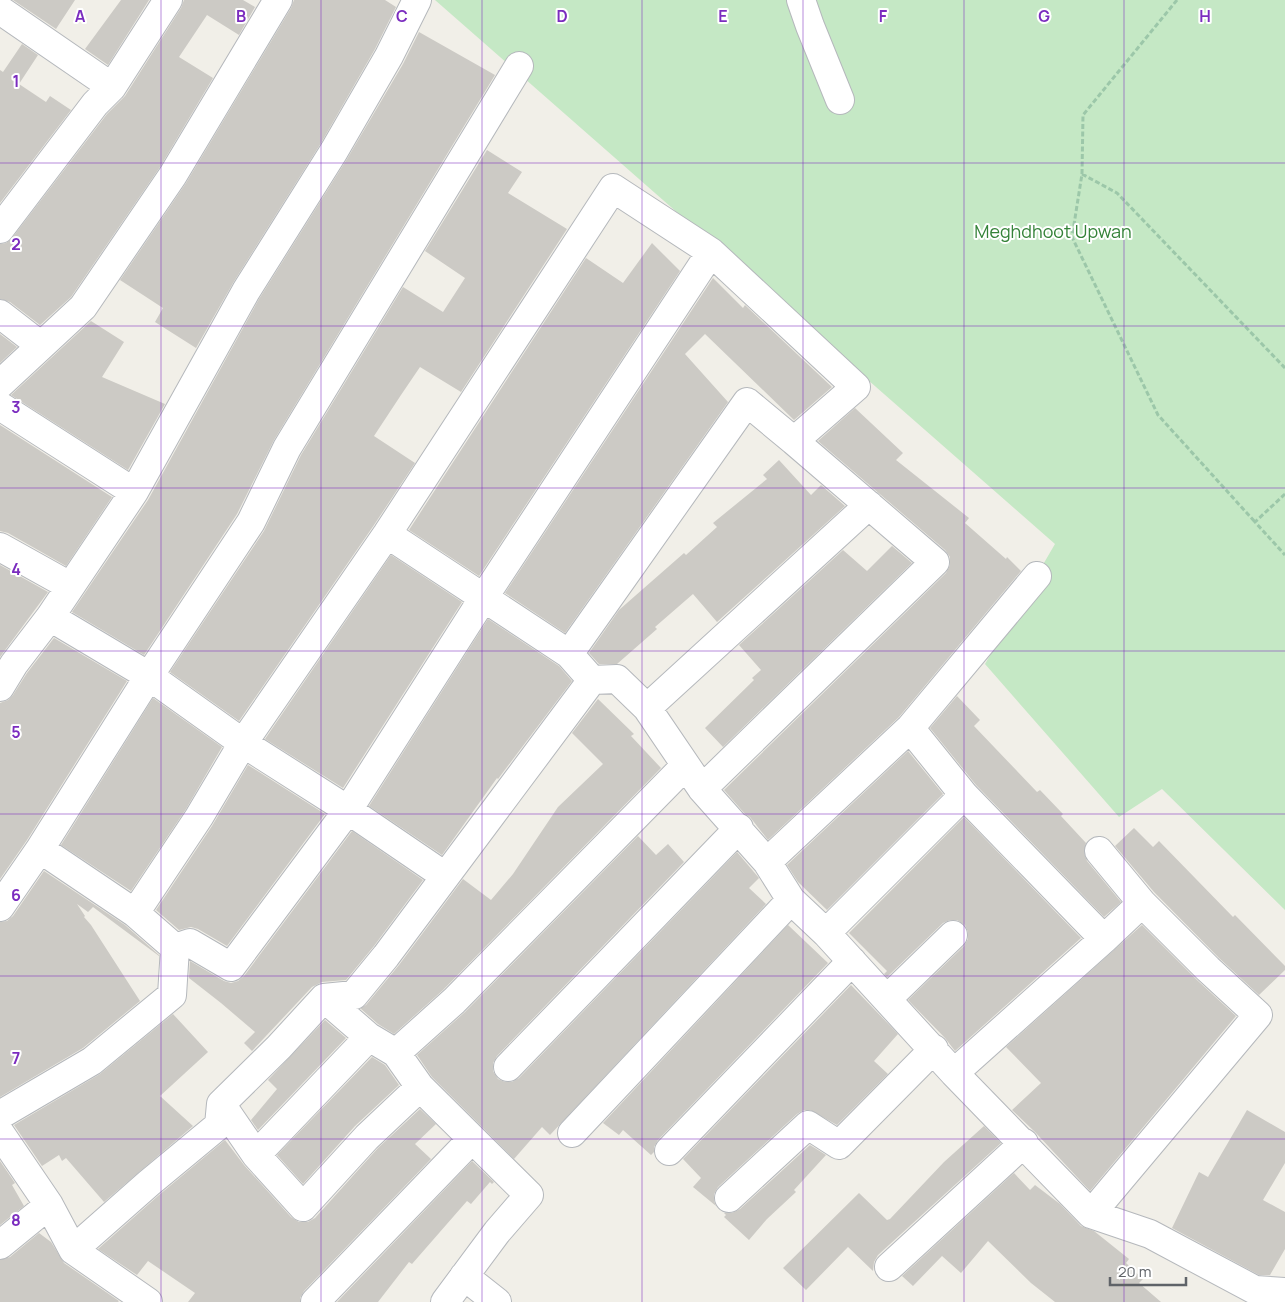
<svg xmlns="http://www.w3.org/2000/svg" width="1285" height="1302" font-family="Manrope,sans-serif">
	<style>
		.green { fill: #c5e8c5 }
		.building { fill: #cccac5 }
		.lines { fill: none; stroke-linecap: round; stroke-linejoin: round }
		.minor-casing { stroke: #b5b8bc; stroke-width: 30 }
		.path { stroke: #9cc7a9; stroke-width: 3; stroke-dasharray: 5 2.5; stroke-linecap: butt }
		.minor { stroke: #fff; stroke-width: 28 }
		.grid { fill: none; stroke: #7b2cbf; stroke-width: 1; stroke-opacity: 0.55 }
		.labels { text-anchor: middle; stroke-width: 4; stroke-linejoin: round; paint-order: stroke }
		.park-label { font-size: 18px; fill: #348238; stroke: #fff }
		.grid-label { font-size: 16px; text-anchor: middle; font-weight: bold; fill: #7b2cbf; stroke: #fff; stroke-width: 4; stroke-linejoin: round; paint-order: stroke }
	</style>
	<rect width="100%" height="100%" fill="#f1efe8"/>
	<!-- green -->
	<path class="green" d="M435 0H1285V910L1162 789 1119 817 985 664 1055 544Z"/>
	<!-- building -->
	<path class="building" d="M13 0H75L56 29Z
		M121 0H149L108 65 85 49Z
		M184 0H243L255 7 239 35 207 15 179 57 213 78 160 167 71 297 40 325 10 302 0 299V244L6 243 12 238 107 114 125 96 181 8Z
		M294 0H385L396 7 375 49 321 143 233 283 196 348 155 322 163 308 120 280 186 183 291 8Z
		M419 32 495 75 274 440 237 514 144 655 72 612 148 500 259 299 347 159 403 64Z
		M22 44 38 55 19 84 46 102 50 96 71 110 0 203V70L3 72Z
		M487 150 522 172 508 193 567 229 461 392 420 367 401 395 374 436 415 463 374 525 239 721 170 672 264 531 301 455 403 287 443 312 465 278 425 251Z
		M652 243 680 271 479 576 409 530 586 258 623 283Z
		M713 278 743 308 745 305 832 387 794 420 705 334 685 354 728 402 565 633 505 593Z
		M91 321 124 342 102 377 165 404 128 470 11 395Z
		M0 334 17 347 0 363Z
		M855 408 903 453 896 460 969 518 965 523 1006 559 1007 557 1021 571 899 717 768 840 750 817 745 814 724 790 946 573 950 565V557L945 550 818 441Z
		M0 425 112 497 66 566 8 533 0 531Z
		M779 460 811 495 821 485 845 506 717 622 693 594 655 627 657 629 617 664H599L589 653 619 610 684 553 686 555 717 527 713 523 767 479 763 475Z
		M892 546 912 563 723 747 705 728 754 680 752 678 761 670 739 645 843 550 867 571Z
		M391 555 462 602 343 788 265 739Z
		M0 565 48 592 0 657Z
		M488 619 559 666 572 681 498 779 497 778 442 855 369 806Z
		M54 638 127 681 27 840 0 879V703L8 700 13 695 27 673Z
		M957 696 980 720 974 726 1037 792 1040 790 1063 814 1061 816 1086 843 1084 853 1087 861 1121 902 1104 917 976 785 930 728Z
		M153 698 222 747 186 809 131 891 61 845Z
		M598 699 634 734 631 736 661 768 443 990 394 1034 378 1024 360 1008 366 1005 399 965 463 879 491 900 513 874 558 807 603 764 572 733Z
		M908 751 943 794 827 910 798 882 787 865Z
		M248 765 325 814 227 946 198 929 191 927 179 930 156 910 212 826Z
		M964 817 1081 938 955 1051 945 1038 908 1000 964 946 968 939V932L965 925 957 920H950L943 923 887 977 884 974 887 971 849 933Z
		M1134 828 1153 847 1159 841 1233 917 1235 915 1285 966V970L1259 995 1219 958 1154 892 1115 846Z
		M352 831 423 880 374 946 346 980 322 982 312 987 252 1051 244 1043 255 1032 221 1003 189 978 190 961 224 981 231 983 238 981 244 976Z
		M638 836 656 855 668 844 684 862 497 1056 493 1063V1071L498 1079 505 1082H512L519 1078 737 852 759 878 749 888 766 904 550 1135 542 1127 514 1159 432 1077 417 1055 465 1012Z
		M44 871 125 925 159 955V956L93 907 88 912 77 904 85 916 84 917 91 925 140 1001 83 1048 0 1097V922L7 921 13 916Z
		M788 925 828 963 658 1140 654 1147V1152L651 1155 623 1130 619 1135 603 1123Z
		M1142 925 1197 980 1236 1016 1090 1191 1035 1132 1012 1110 1041 1083 1006 1047Z
		M851 985 898 1034 874 1061 888 1074 837 1125 810 1110H804L797 1114 718 1187 714 1194V1201L716 1206 693 1187 701 1178 683 1159Z
		M173 1014 208 1052 160 1096 193 1126 104 1202 66 1158 62 1161 59 1155 42 1166 14 1125 100 1074Z
		M325 1020 346 1038 258 1130 251 1120 277 1089 268 1080Z
		M372 1057 385 1065 399 1085 355 1126 303 1184 277 1155Z
		M420 1109 436 1124 415 1144 431 1159 304 1291 300 1298V1302H188L195 1293 148 1261 137 1275 98 1249 159 1195 225 1140 244 1165 291 1217 299 1222H308L315 1218 378 1148Z
		M1247 1110 1285 1132V1163L1263 1200 1285 1212V1249L1270 1275H1259L1172 1228 1199 1172 1208 1177Z
		M984 1126 1001 1143 878 1255 874 1262 873 1271 848 1247 806 1290 783 1268 859 1193 887 1220 890 1219 944 1162Z
		M810 1145 826 1155 794 1190 796 1192 767 1219 749 1240 724 1217 726 1215 724 1213H732L740 1209Z
		M0 1161 15 1183 12 1185 24 1206 0 1225Z
		M472 1161 494 1182 492 1184 490 1182 471 1204 467 1201 412 1264 409 1262 378 1302H337Z
		M1014 1173 1030 1190 1035 1185 1060 1204 1081 1226 1094 1231 1129 1259 1126 1263 1143 1279 1139 1283 1161 1302H1055L1031 1283 988 1241 961 1273 942 1256 913 1286 902 1276Z
		M39 1233 51 1242 64 1263 119 1301 118 1302H0V1260L10 1257Z"/>
	<g class="lines">
		<!-- minor casing -->
		<g class="minor-casing">
			<path id="minor" d="M801 0 810 26 840 100
				M0 10 112 87
				M0 229 95 104 112 87 168 0
				M0 314 40 345
				M0 384 83 307 173 175 278 0
				M0 406 134 492
				M387 534 569 654 592 680 617 679 647 708 702 789 767 862 791 900 826 933 954 1073 1091 1214 1150 1234 1255 1290 1285 1292
				M0 547 70 586
				M50 617 149 676 243 743 348 810 445 876
				M569 654 747 402 794 441
				M0 687 14 664 50 617 134 492 246 291 334 151 389 56 417 0
				M647 708 869 505
				M910 728 964 795 1104 939
				M40 849 135 913 175 948 190 943 231 967 348 810 484 597 711 252
				M767 862 910 728 1037 576
				M0 907 40 849 149 676 251 522 287 448 519 66
				M135 913 199 817 243 743 387 534 613 188 711 252 856 387 794 441 935 562 702 789
				M826 933 964 795
				M324 998 369 1037 396 1053 420 1087 529 1195 497 1232 445 1302
				M887 999 953 935
				M396 1053 454 1001 685 766
				M508 1067 739 828
				M954 1073 1104 939 1142 903
				M221 1104 256 1155 303 1207 367 1137 420 1087
				M0 1115 92 1061 172 995 175 948
				M0 1133 49 1205 73 1250 148 1302
				M572 1133 791 900
				M669 1151 852 961
				M256 1155 369 1037
				M729 1198 808 1125 839 1145 934 1049
				M1091 1214 1258 1015 1208 969 1142 903 1099 851
				M0 1245 49 1205
				M73 1250 149 1183 219 1125 221 1104 279 1047 324 998 354 995 386 956 592 680
				M889 1267 1024 1143
				M464 1276 497 1302
				M315 1302 472 1139"/>
		</g>
		<!-- path -->
		<path class="path" d="M1177 0 1083 115 1082 174 1072 237 1158 415 1255 522
			M1082 174 1117 193 1285 368
			M1285 494 1255 522 1285 555"/>
		<!-- minor -->
		<use href="#minor" class="minor"/>
	</g>
	<!-- grid -->
	<path class="grid" d="M161 0V1302M321 0V1302M482 0V1302M642 0V1302M803 0V1302M964 0V1302M1124 0V1302M0 163H1285M0 326H1285M0 488H1285M0 651H1285M0 814H1285M0 976H1285M0 1139H1285"/>
	<g class="labels">
		<!-- park labels -->
		<g class="park-label">
			<text x="1053" y="238">Meghdhoot Upwan</text>
		</g>
	</g>
	<g class="grid-label">
		<text x="80" y="22">A</text>
		<text x="241" y="22">B</text>
		<text x="402" y="22">C</text>
		<text x="562" y="22">D</text>
		<text x="723" y="22">E</text>
		<text x="883" y="22">F</text>
		<text x="1044" y="22">G</text>
		<text x="1205" y="22">H</text>
		<text x="16" y="87">1</text>
		<text x="16" y="250">2</text>
		<text x="16" y="413">3</text>
		<text x="16" y="575">4</text>
		<text x="16" y="738">5</text>
		<text x="16" y="901">6</text>
		<text x="16" y="1064">7</text>
		<text x="16" y="1226">8</text>
	</g>
	<!-- scale -->
	<path d="M1110 1277v8h76v-8" fill="none" stroke="#5f6368" stroke-width="2.5"/>
	<text x="1118" y="1277" font-size="15" fill="#5f6368" stroke="#ffffff" stroke-width="4" paint-order="stroke">20 m</text>
</svg>
